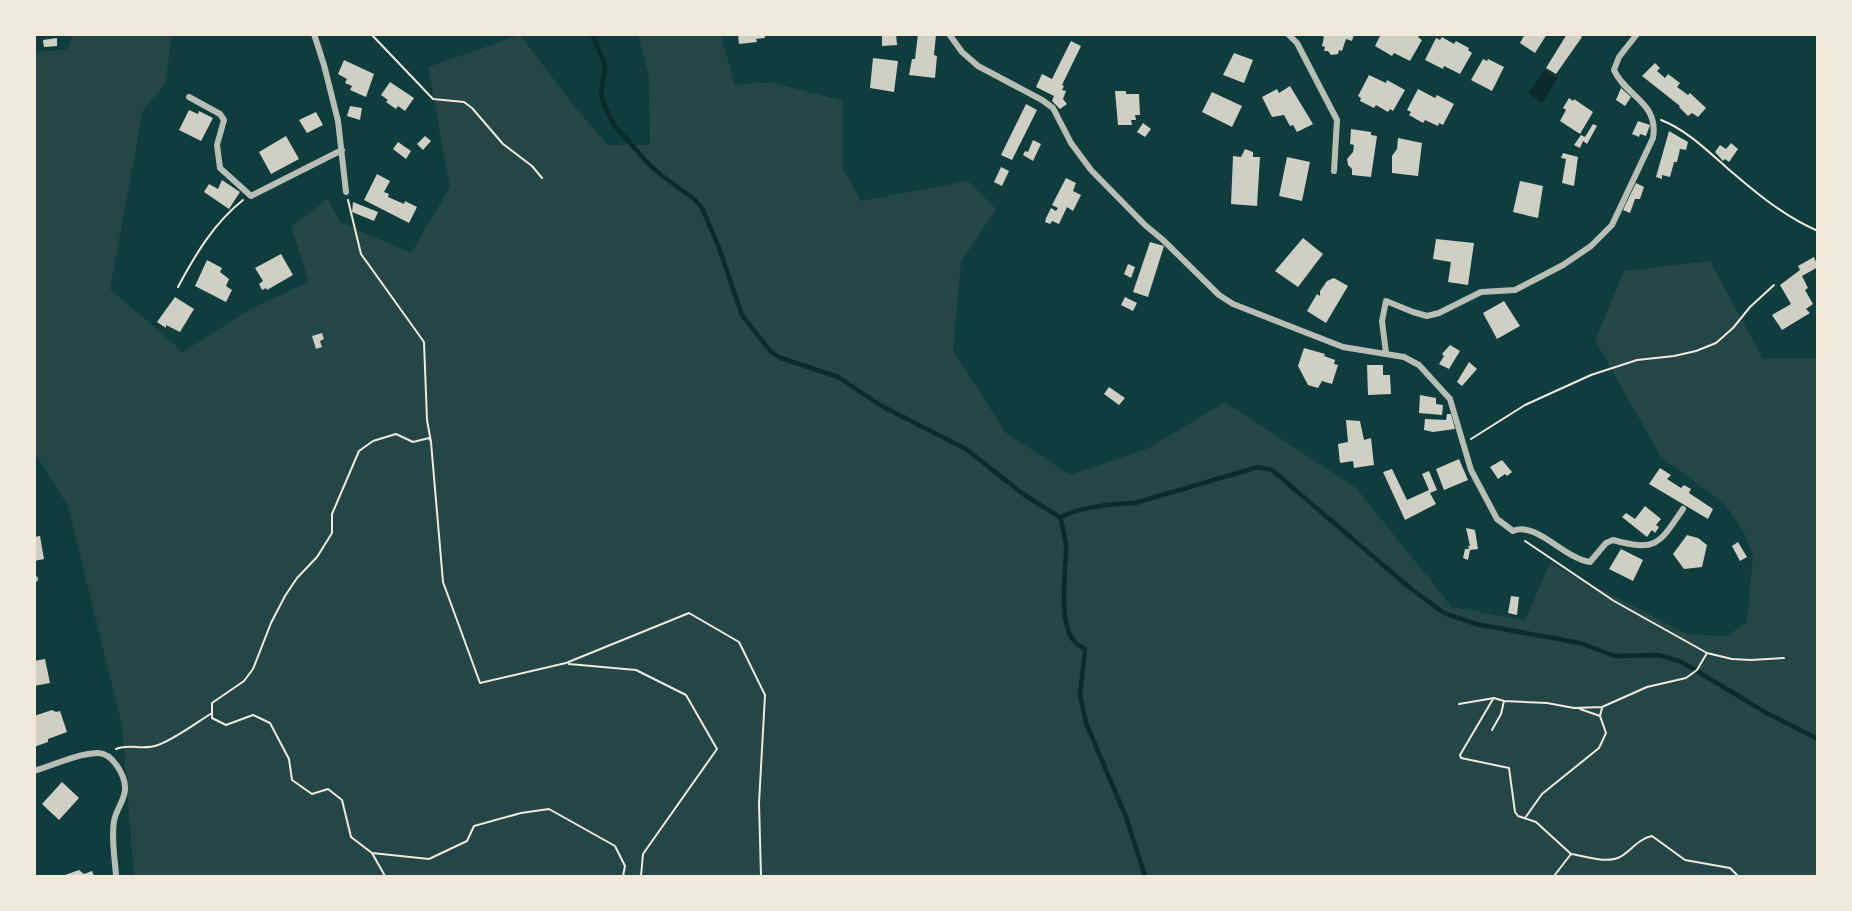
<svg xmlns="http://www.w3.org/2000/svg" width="1852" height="911" font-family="'Golos Text',sans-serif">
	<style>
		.green { fill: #244646 }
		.water { fill: #0a2a2b }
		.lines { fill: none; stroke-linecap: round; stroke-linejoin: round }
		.stream { stroke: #0a2a2b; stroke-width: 4.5 }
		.building { fill: #cfcfc3 }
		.path { stroke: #f1e9da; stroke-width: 2 }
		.minor { stroke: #b8beb3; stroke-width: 6 }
	</style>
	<rect width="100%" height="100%" fill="#0f3d3e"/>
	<!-- green -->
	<path class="green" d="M73 35H172L165 84 143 110 110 289 183 352 252 308 309 282 291 226 328 199 340 222 411 253 450 187 428 67 520 35 578 111 608 145H650L649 77 638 35H721L735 85 770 82 843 101V169L861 201 968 181 996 209 961 262 953 351 1006 433 1070 475 1149 448 1225 402 1356 488 1452 607 1525 620 1550 563 1689 635 1727 636 1747 622 1753 556 1744 532 1724 503 1661 457 1595 340 1624 271 1710 261 1763 359H1817V876H134L122 725 68 506 35 453 34 47 37 51 67 50Z"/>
	<!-- water -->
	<path class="water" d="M1545 70 1558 78 1542 103 1528 93Z"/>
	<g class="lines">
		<!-- stream -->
		<path class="stream" d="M592 34 604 62 605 69 601 90 603 102 614 125 647 162 661 175 694 199 702 208 718 245 742 315 771 352 781 358 838 377 880 405 966 449 1023 494 1061 518C1071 508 1119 503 1135 503L1258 467 1272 470 1410 588 1444 613 1476 624 1580 643 1615 656 1659 655 1682 662 1765 712 1818 739
			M1061 518C1062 527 1065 536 1066 545 1067 572 1053 637 1085 649L1080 695 1086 723 1126 817 1145 876"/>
	</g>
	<!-- building -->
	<path class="building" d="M738 34H764L765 38 756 39 757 42 739 44Z
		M882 34H896L897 45 882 46Z
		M918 34 936 35 934 55 937 56 935 78 909 75 912 59H915Z
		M1318 34H1354L1352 41 1346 39 1342 51 1339 50 1338 54 1331 55 1328 51H1324L1325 47 1322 46 1324 37Z
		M1381 34H1420L1418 37 1422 40 1410 61 1394 53 1392 56 1375 46Z
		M1525 34H1547L1535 53 1520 43Z
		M1567 34H1578L1582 37 1556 74 1546 68Z
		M1442 37 1454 44 1456 41 1469 48 1468 50 1472 53 1460 74 1444 66 1443 69 1425 60 1436 38 1440 40Z
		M57 38V46L44 47 43 40Z
		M1071 41 1081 46 1062 85 1064 86 1062 90 1066 91 1063 99 1067 104 1060 109 1052 101 1054 96 1036 87 1042 74 1052 79Z
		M1234 53 1253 60 1244 83 1223 75Z
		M873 58 898 61 894 92 870 88Z
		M1483 59 1487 61 1488 59 1504 67 1492 91 1471 80Z
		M344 60 374 74 366 97 350 90 352 86 345 83 347 79 338 74Z
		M1655 63 1660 68 1657 71 1665 78 1668 74 1680 83 1677 87 1688 95 1690 93 1706 108 1698 117 1692 113 1688 116 1679 107 1680 106 1642 76Z
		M1369 75 1386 83 1387 80 1405 90 1393 111 1390 109 1388 112 1376 105 1374 108 1360 101 1361 98 1358 96Z
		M390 82 414 98 405 111 398 106 396 109 386 102 388 100 381 95Z
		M1290 86 1313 124 1297 132 1293 125 1290 126 1284 115 1272 117 1262 97 1277 89 1279 93Z
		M1621 88 1631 97 1625 106 1616 100Z
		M1418 89 1435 98 1437 95 1454 104 1443 125 1439 123 1438 126 1425 120 1423 123 1409 115 1411 112 1407 110Z
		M1115 91H1126V94H1139L1140 115H1135L1136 120H1131L1132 125H1118Z
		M1212 92 1242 106 1232 127 1202 112Z
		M1569 98 1573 101 1574 99 1593 112 1580 134 1560 121 1566 110 1563 108Z
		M1026 104 1037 110 1012 160 1001 155Z
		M350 106 362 108 360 120 347 116Z
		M189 110 198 114 199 111 213 118 201 141 179 130Z
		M316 112 323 125 307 133 299 120Z
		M1638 121 1650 125 1646 136 1640 134 1639 137 1632 134Z
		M1143 123 1151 129 1145 137 1137 132Z
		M1593 124 1597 126 1587 144 1583 141 1580 148 1574 145 1581 135 1585 137Z
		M1351 129 1371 132V135L1377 136 1371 177 1352 175V169L1348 165 1347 159 1353 152 1354 145 1350 144Z
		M1669 131 1688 142 1686 150 1680 149 1677 162H1674L1670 177 1662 175V179L1656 177Z
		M286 136 299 159 271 174 259 152Z
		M425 136 431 141 423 150 417 144Z
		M1398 138 1422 143 1418 176 1392 173V156L1397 149Z
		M1033 140 1041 144 1033 161 1023 155 1025 151 1028 152Z
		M398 142 411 151 406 159 393 149Z
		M1731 143 1738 149 1729 162 1725 159 1723 161 1715 152 1720 145 1726 149Z
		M1245 149 1253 152V157H1260L1257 206 1231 204 1233 156 1241 157Z
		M1563 153 1578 157 1574 186 1562 183 1566 159 1561 158Z
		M1287 157 1310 162 1302 201 1279 196Z
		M1001 167 1009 171 1002 186 994 182Z
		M377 174 390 181 384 192 389 194 388 197 404 204 405 201 417 207 409 223 364 200Z
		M1066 178 1076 183 1073 191 1081 195 1073 211 1067 207 1059 224 1052 221 1050 224 1045 222 1046 218 1051 208 1056 211 1058 208 1052 205Z
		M222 180 240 192 229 209 204 192 209 184 218 189Z
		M1520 181 1543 186 1538 218 1513 212Z
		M1636 183 1644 187 1640 199H1635L1630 213 1623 210Z
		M353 202 378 212 374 221 352 212Z
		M1303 238 1323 254 1298 287 1275 271Z
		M1436 239 1474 243 1468 285 1448 282 1451 262 1433 259Z
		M1150 242 1164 246 1148 297 1133 292Z
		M281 254 293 275 267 290 266 288 262 290 259 284 263 281 255 268Z
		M1814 257 1818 267 1802 276 1808 288 1805 290 1813 304 1806 309 1810 313 1782 330 1772 315 1791 304 1780 285 1800 270 1798 266Z
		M207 260 222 268 220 272 229 279 226 286 232 290 226 302 195 286Z
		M1128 264 1135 267 1131 278 1124 274Z
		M1334 278 1348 286 1326 323 1307 311 1317 294 1320 296V291L1327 281Z
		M175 297 194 309 180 332 166 325V328L157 322Z
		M1125 297 1137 303 1133 311 1121 305Z
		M1504 301 1520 326 1497 339 1483 313Z
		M322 333 324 339 320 341 322 347 316 349 312 336Z
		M1450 345 1460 351 1449 369 1439 364 1444 356 1442 354Z
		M1304 348 1325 354 1324 356 1335 360 1334 364 1338 365 1332 384 1322 381 1318 388 1308 385 1298 366Z
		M1469 362 1477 369 1462 386 1457 382Z
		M1367 365H1383V375H1390L1391 394 1368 395Z
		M1109 387 1125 398 1119 405 1104 394Z
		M1420 395 1436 398V404L1443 405 1442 415 1419 413Z
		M1447 414H1451L1455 429 1433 432 1424 430 1425 419 1446 420Z
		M1346 420 1360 421 1364 440 1371 438 1374 465 1354 468 1353 461 1340 463 1338 444 1348 442Z
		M1459 459 1468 480 1444 490 1436 469Z
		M1502 460 1512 472 1507 476 1505 474 1498 479 1490 467Z
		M1660 468 1671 475 1667 479 1681 488 1684 485 1691 489 1689 493 1713 509 1708 519 1649 484Z
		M1392 469 1407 500 1429 490 1422 474 1429 471 1437 490 1430 493 1436 504 1405 520 1383 472Z
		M1645 506 1661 519 1656 525 1659 527 1655 533 1652 530 1647 537 1622 517 1626 513 1635 519Z
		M1466 528 1475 530 1478 549 1470 550 1468 560 1463 558 1465 549H1469L1468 546H1470Z
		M1687 535 1698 538 1707 545 1702 567 1684 569 1673 554Z
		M40 536 44 559 34 561V537Z
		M1738 542 1747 557 1740 561 1732 546Z
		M1621 549 1643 560 1633 581 1609 569Z
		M1511 596 1519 597 1517 615 1508 613Z
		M45 659 50 683 34 686V661Z
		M52 710 56 712 60 711 67 732 48 739V742L34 747V716Z
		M62 782 79 798 59 820 42 804Z
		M79 870 84 874 92 871 94 876H62Z"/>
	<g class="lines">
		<!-- path -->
		<path class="path" d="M371 34 433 99 464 102 472 108 503 144 532 166 542 178
			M1661 120C1685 129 1707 150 1726 167 1754 191 1783 216 1818 231
			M348 200 361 254 424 342 427 420 431 442 443 582 480 683 566 663 689 613 739 642 765 695 759 803 761 876
			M178 287C195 255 214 223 243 200
			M1471 439 1525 405 1591 375 1637 360 1674 356 1696 351 1716 343 1733 328 1750 307 1774 285
			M1525 541 1614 601 1707 653 1732 659 1751 660 1784 658
			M569 664 636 670 686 695 717 749 643 854 641 876
			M1493 699 1460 755 1461 758 1509 768 1515 812 1518 816 1536 822 1571 854 1554 876
			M1459 704 1494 698 1504 701 1547 703 1574 708 1602 707 1647 687 1686 678 1697 670 1707 653
			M1580 709 1600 716 1602 708
			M212 713V718L226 725 253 715 270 723 289 759 292 780 312 794 328 789 342 800 351 837 372 853 385 876
			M1492 730 1501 714 1504 701
			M116 749C131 743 142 751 158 745 175 739 196 723 212 713V703L244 681 253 669 271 623 285 596 297 578 317 557 332 533V514L359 451 373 441 396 434 413 442 429 438 430 440
			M1525 818 1542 794 1599 748 1606 733 1600 716
			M372 853 429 859 467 841 474 826 521 813 549 809 615 846 625 866 623 876
			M1571 854C1585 856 1606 864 1620 857 1632 850 1638 839 1652 836L1685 860 1730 868 1738 876"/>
		<!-- minor -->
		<path class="minor" d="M314 34 324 65 338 121 346 192
			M949 34 962 52 978 66 1042 100 1053 108 1071 143 1091 170 1145 225 1163 240 1219 295 1233 304 1343 347 1404 357 1419 365 1450 399 1471 470 1497 519 1513 531C1536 521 1565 559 1590 562L1606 543 1613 540C1657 552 1659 544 1683 509
			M1288 34 1297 43 1337 120 1334 171
			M189 97 220 114 224 120 217 145 220 168 251 196 342 150
			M1386 353 1382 321 1386 301 1413 312 1427 316 1439 313 1481 292 1515 290 1563 265 1591 246 1612 225 1653 138C1659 102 1626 97 1614 70L1619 57 1637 34
			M34 579H35
			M34 771C54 765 76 754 97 753 112 752 126 776 125 790 124 801 116 810 114 821 111 839 115 859 116 876"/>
	</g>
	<!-- border -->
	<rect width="1852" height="911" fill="none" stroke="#f1e9da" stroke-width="72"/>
</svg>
